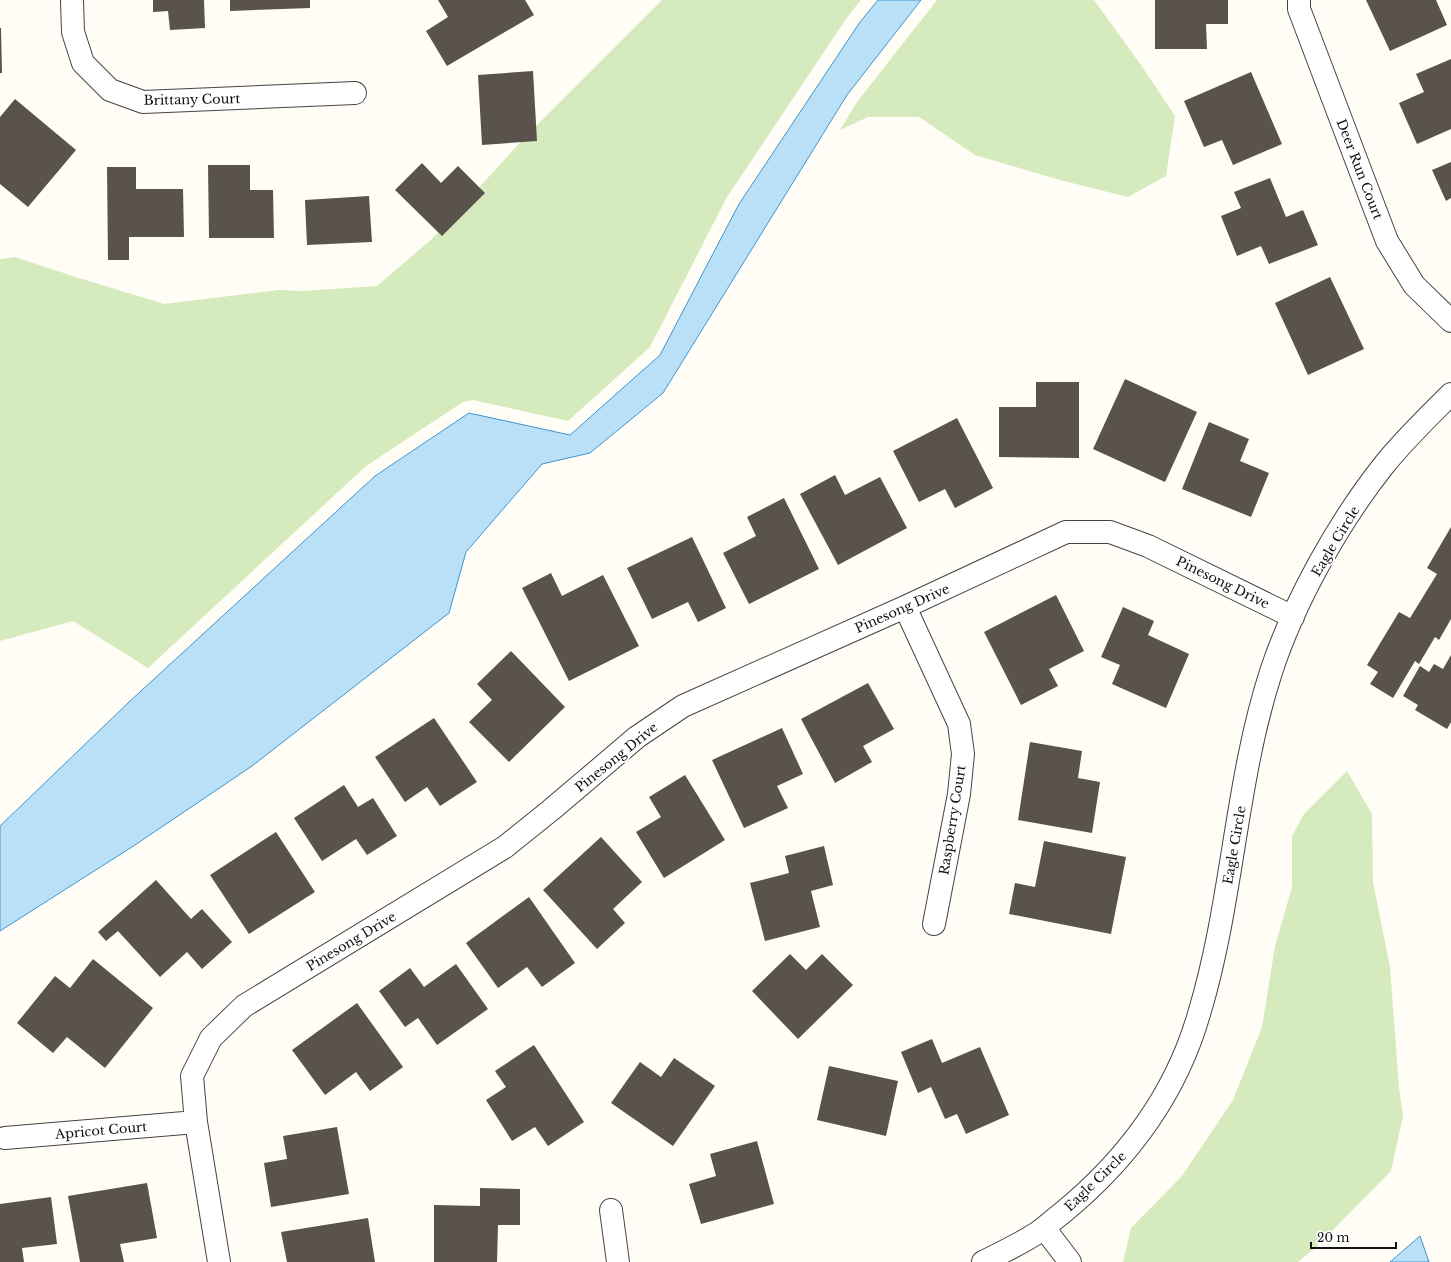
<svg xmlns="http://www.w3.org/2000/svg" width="1451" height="1262" font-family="'Libre Baskerville',serif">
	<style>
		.green { fill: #d5ebbd }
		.water { fill: #b9e0f7; stroke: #3f96cf }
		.building { fill: #5a524d }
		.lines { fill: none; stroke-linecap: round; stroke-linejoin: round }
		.minor-casing { stroke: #444; stroke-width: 24 }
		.minor { stroke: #fff; stroke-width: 22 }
		.labels { text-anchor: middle; stroke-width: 4; stroke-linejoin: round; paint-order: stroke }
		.street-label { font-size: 13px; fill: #111; stroke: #fff }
	</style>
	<rect width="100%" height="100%" fill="#fffdf5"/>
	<!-- green -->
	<path class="green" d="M662 0H861L848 16 727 197 650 347 568 421 473 400 463 402 366 466 148 668 73 621 0 641V259L15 257 79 278 164 304 279 290 303 291 377 286 433 238 525 137Z
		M937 0H1094L1141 65 1175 116 1166 176 1128 197 1060 180 975 155 919 117H868L840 130 857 102Z
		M1347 771 1372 814 1373 882 1390 967 1399 1087 1403 1116 1391 1171 1314 1249 1298 1262H1123L1131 1228 1182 1176 1233 1100 1262 1027 1275 946 1292 887V836L1304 814Z"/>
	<!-- water -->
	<path class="water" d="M878 0H921L847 95 663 393 590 453 542 464 466 552 449 613 252 766 135 845 0 931V826L129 702 375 476 469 413 570 435 660 355 739 204 860 22Z
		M1420 1236 1429 1262H1390Z"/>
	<!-- building -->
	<path class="building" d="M153 0H204L205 28 170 30 168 11 153 12Z
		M230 0H310V8L230 11Z
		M438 0H525L534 15 447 66 426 31 448 17Z
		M1155 0H1228V24H1206L1207 49H1155Z
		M1366 0H1436L1447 25 1390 51Z
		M0 28H1L2 73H0Z
		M1451 59V129L1417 144 1399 103 1424 92 1416 74Z
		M533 71 537 141 482 145 478 75Z
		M1251 72 1282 144 1233 165 1222 140 1204 147 1184 101Z
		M15 99 76 150 28 207 0 184V117Z
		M1451 162V198L1446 201 1432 170Z
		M422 163 441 183 458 166 485 193 442 236 395 190Z
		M208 165H250V190H273L274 238H209Z
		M107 167H136V189H183L184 237H129V260H108Z
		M1270 178 1286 217 1303 210 1318 245 1269 264 1261 246 1237 256 1221 216 1241 208 1234 192Z
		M369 196 372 242 307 245 305 200Z
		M1330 277 1364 349 1308 375 1275 303Z
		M1125 379 1197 412 1165 482 1093 449Z
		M1036 382H1079V458L999 457V407H1036Z
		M957 418 993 488 955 508 945 489 919 502 893 451Z
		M1209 422 1249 439 1240 461 1269 473 1251 517 1182 489Z
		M835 475 845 495 880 477 907 528 838 565 800 494Z
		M784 498 819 569 749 604 723 553 756 536 747 517Z
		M1451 527V619L1439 640 1435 637 1419 664 1415 661 1393 698 1370 684 1378 672 1367 665 1399 612 1410 618 1437 574 1427 568Z
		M692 537 726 608 698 622 688 602 652 619 627 568Z
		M551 573 562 596 603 575 639 646 569 681 522 588Z
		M1056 595 1084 651 1049 669 1058 686 1021 705 984 632Z
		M1123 607 1154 621 1148 635 1189 654 1166 708 1112 684 1120 665 1101 657Z
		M511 651 565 707 509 762 469 722 492 700 477 684Z
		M1451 655V722L1447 729 1415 710 1418 705 1403 696 1420 666 1429 672 1434 664 1443 669Z
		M868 683 894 729 863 746 872 762 835 783 801 719Z
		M434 718 477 782 440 806 427 787 405 802 375 757Z
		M782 728 803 774 777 786 788 808 744 828 712 760Z
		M1030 742 1082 751 1078 778 1100 782 1092 833 1018 820Z
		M685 775 725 840 664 878 636 832 661 817 649 797Z
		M344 785 358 807 373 798 397 836 367 855 356 839 322 861 294 818Z
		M276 832 315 892 249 934 210 875Z
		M601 837 642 882 613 909 625 923 597 949 543 890Z
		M1044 841 1126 857 1111 934 1009 914 1015 883 1035 887Z
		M824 846 833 885 811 891 820 927 765 941 750 883 789 873 785 856Z
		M156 880 191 919 202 909 232 942 202 969 187 952 160 977 118 931 106 941 98 932Z
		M529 897 575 963 542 987 527 967 498 988 466 943Z
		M790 954 806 970 822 954 853 985 798 1039 752 991Z
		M93 959 153 1008 105 1068 67 1037 53 1053 17 1023 55 976 70 988Z
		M456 964 488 1009 437 1045 418 1018 405 1027 379 991 410 968 424 987Z
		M357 1003 403 1067 370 1091 356 1072 325 1095 292 1050Z
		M932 1039 942 1063 980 1047 1009 1115 966 1134 957 1114 945 1119 931 1087 918 1093 901 1052Z
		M534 1045 584 1122 548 1146 535 1127 512 1141 486 1100 506 1087 495 1071Z
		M674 1058 715 1086 673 1146 611 1103 640 1062 661 1077Z
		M829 1066 898 1081 886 1136 817 1120Z
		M337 1127 349 1194 271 1207 264 1163 287 1159 283 1136Z
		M757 1141 774 1204 701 1224 689 1184 716 1176 710 1154Z
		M147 1183 157 1238 120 1244 124 1262H80L68 1196Z
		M480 1188 520 1189V1225H498L497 1262H434V1205L480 1206Z
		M51 1197 57 1244 22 1248 24 1262H0V1204Z
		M368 1218 375 1262H287L281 1232Z"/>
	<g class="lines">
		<!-- minor casing -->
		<g class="minor-casing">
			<path id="minor" d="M72 0 73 32 83 63 110 90 143 102 355 93
				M1299 0V9L1387 241 1414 285 1451 321
				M905 607 959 724 963 754 959 794 934 924
				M5 1138 196 1122
				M611 1210 618 1262
				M1044 1228 1070 1262
				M219 1262 196 1122 192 1076 211 1038 244 1006 505 847 551 810 637 737 683 706 905 607 1066 532H1110L1148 546 1293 617
				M983 1262C1001 1253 1020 1244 1037 1233 1046 1227 1053 1220 1061 1214 1126 1161 1176 1094 1199 1014 1233 902 1235 783 1271 672 1294 602 1338 523 1384 465 1404 440 1428 417 1451 394"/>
		</g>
		<!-- minor -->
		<use href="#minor" class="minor"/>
	</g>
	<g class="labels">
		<!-- street labels -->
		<g class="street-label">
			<text transform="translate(192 99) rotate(-1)" y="5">Brittany Court</text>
			<text transform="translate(1360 169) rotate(69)" y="5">Deer Run Court</text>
			<text transform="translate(1335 541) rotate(-59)" y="5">Eagle Circle</text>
			<text transform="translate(1223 582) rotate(26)" y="5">Pinesong Drive</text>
			<text transform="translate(902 608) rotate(-24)" y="5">Pinesong Drive</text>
			<text transform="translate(616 757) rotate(-39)" y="5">Pinesong Drive</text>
			<text transform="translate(952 820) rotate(-81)" y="5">Raspberry Court</text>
			<text transform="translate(1234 845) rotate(-80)" y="5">Eagle Circle</text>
			<text transform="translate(351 941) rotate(-31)" y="5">Pinesong Drive</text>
			<text transform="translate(101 1130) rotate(-5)" y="5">Apricot Court</text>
			<text transform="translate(1095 1181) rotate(-44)" y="5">Eagle Circle</text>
		</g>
	</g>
	<!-- scale -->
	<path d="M1311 1242v6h85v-6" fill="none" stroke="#111111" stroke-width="2"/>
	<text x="1317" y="1242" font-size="12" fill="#111111" stroke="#ffffff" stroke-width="3" paint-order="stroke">20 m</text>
</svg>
